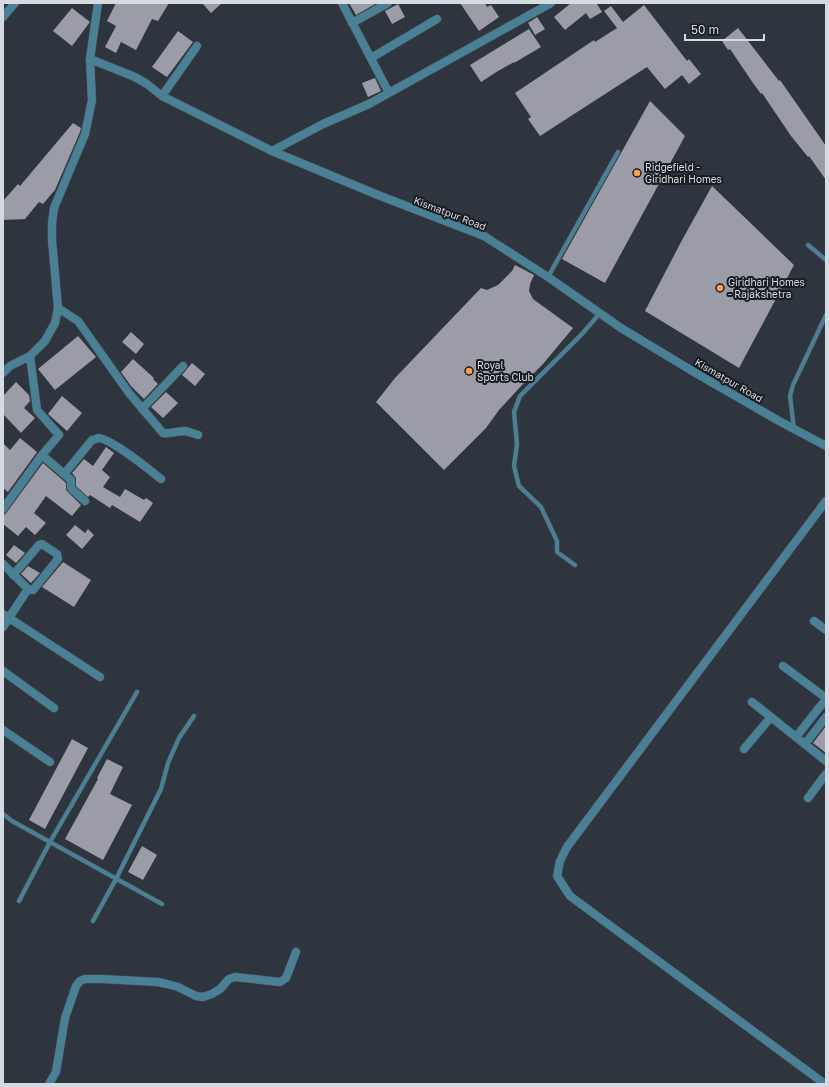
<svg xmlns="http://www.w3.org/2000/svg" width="829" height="1087" font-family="'Golos Text',sans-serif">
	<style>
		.building { fill: #9c9ba8 }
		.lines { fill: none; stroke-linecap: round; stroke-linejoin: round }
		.service-casing { stroke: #4c535c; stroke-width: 5 }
		.minor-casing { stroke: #4c535c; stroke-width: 9 }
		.tertiary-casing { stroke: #4c535c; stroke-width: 9 }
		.service { stroke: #4a8094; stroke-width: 4 }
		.minor { stroke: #4a8094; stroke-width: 8 }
		.tertiary { stroke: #4a8094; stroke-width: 8 }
		.poi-dot { fill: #f8a14a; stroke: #191c21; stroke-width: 1.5 }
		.labels { text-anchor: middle; stroke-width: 4; stroke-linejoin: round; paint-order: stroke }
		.poi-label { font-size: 10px; fill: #d6dbe1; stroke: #191c21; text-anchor: start }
		.street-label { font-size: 10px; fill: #d6dbe1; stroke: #191c21 }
	</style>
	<rect width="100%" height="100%" fill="#2e353f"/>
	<!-- building -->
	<path class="building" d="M116 3H169L158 21 152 19 136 50 121 42 116 53 105 47 116 26 107 21Z
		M202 3H222L211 13Z
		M349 3H377L356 15Z
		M460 3H485L487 7 491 5 499 17 479 31Z
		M571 3H598L597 4 602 12 590 19 586 13 565 30 554 17Z
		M398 4 405 17 392 24 385 11Z
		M644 5 687 61 689 59 701 74 689 84 682 75 665 89 647 67 540 136 528 119 531 117 515 93 594 40 595 42 617 28 604 11 611 6 623 22Z
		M72 8 90 22 72 46 53 31Z
		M537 17 545 29 535 35 528 23Z
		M738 28 779 81 780 80 826 146V180L809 156 808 157 791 136 762 93 761 94 753 83 730 49 728 50 722 41Z
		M529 29 541 47 514 63V62L498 71 481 82 470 65Z
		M178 31 193 42 167 77 152 67Z
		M375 78 381 91 368 97 362 83Z
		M650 101 685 136 605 283 562 259Z
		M73 123 81 128 80 132 55 190 43 204 39 202 25 219 3 220V201L18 184 20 186Z
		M712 186 794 265 739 368 645 311 681 242Z
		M515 265 534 275 530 284 529 291 533 299 573 328 543 364 522 385 499 410 486 428 444 470 376 402 395 378 481 288 487 290 498 285 512 271Z
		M131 332 144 344 136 354 122 342Z
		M78 336 96 357 55 390 38 369Z
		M133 359 154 378 153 379 158 384 144 399 131 386 121 372Z
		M192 363 205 374 195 386 182 375Z
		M16 382 29 395 30 401 24 408 35 418 21 433 3 414V396Z
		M166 392 178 403 163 418 151 407Z
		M62 396 82 413 67 431 48 414Z
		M20 438 37 452 8 492 3 488V443L10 450Z
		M106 447 114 453 102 470 110 477 103 487 120 497 125 489 144 500 146 498 153 503 140 522 112 505 110 508 90 495 88 497 76 486V478L72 473 84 459 93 466Z
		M43 463 66 483V490L81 505 72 516 46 496 34 513 46 523 35 535 26 527 18 536 3 524V516L7 512Z
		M75 525 85 533 88 529 94 535 82 549 66 535Z
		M14 545 25 553 16 563 6 555Z
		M63 562 91 580 74 607 42 587Z
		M28 566 40 573 31 583 21 574Z
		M826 726V753L813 743Z
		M72 739 88 748 45 829 29 820Z
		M107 759 123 767 110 794 132 805 103 860 65 839 98 779 97 778Z
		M142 846 157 855 143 880 128 872Z"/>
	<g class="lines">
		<!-- service casing -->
		<g class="service-casing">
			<path id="service" d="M808 245 826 260
				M548 277 618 152
				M794 429 790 396 793 385 826 315
				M575 565 557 552V541L541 507 519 486 514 466 517 444 514 412 520 396 582 334 600 313
				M3 814 12 821 162 904
				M19 901 50 842 137 692
				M93 921 116 879 161 789 168 763 179 738 194 716"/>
		</g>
		<!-- minor casing -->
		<g class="minor-casing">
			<path id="minor" d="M342 3 389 93
				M3 17 15 3
				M352 23 388 3
				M371 58 437 19
				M162 96 197 46
				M272 151 323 124 369 104 551 3
				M58 308 78 321 129 393 163 433C172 434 177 431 185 431 190 432 194 434 198 435
				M3 373 10 366 30 356 45 341 55 323 58 308 52 240V223L54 208 85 134 92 100 90 59 98 3
				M142 409 183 366
				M42 455 71 480V488L85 501
				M65 473 92 440C94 440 96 439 98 438 110 438 150 470 161 479
				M3 509 42 455 59 435 37 410 30 356
				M3 564 28 589 3 627
				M13 575 39 545 42 544 57 554 58 559 33 590 28 589
				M3 614 100 677
				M814 621 826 630
				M783 666 826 698
				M3 671 54 708
				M752 702 826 761
				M3 730 50 762
				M796 737 826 699
				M805 744 826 717
				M744 749 771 717
				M808 798 826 774
				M49 1084 56 1072 65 1018 76 986 80 981 85 979H102L158 982 167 984 178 987 196 996 203 997 212 994 220 989 229 979 235 977 280 982 286 978 296 952
				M825 1084 570 896 557 876 560 861 567 847 826 501"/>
		</g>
		<!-- tertiary casing -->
		<g class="tertiary-casing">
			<path id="tertiary" d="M90 59 135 77 147 84 162 96 272 151 378 195 484 236 548 277 621 328 699 375 779 421 826 446"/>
		</g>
		<!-- service -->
		<use href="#service" class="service"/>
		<!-- minor -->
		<use href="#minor" class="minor"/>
		<!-- tertiary -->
		<use href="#tertiary" class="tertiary"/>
	</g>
	<!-- markers -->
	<g class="poi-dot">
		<circle cx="637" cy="173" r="4"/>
		<circle cx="720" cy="288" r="4"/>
		<circle cx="469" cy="371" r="4"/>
	</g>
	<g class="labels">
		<!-- poi labels -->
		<g class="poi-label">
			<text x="645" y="171">Ridgefield -<tspan x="645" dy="12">Giridhari Homes</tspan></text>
			<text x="728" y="286">Giridhari Homes<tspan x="728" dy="12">- Rajakshetra</tspan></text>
			<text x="477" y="369">Royal<tspan x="477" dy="12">Sports Club</tspan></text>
		</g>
		<!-- street labels -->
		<g class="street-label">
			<text transform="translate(450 213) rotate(21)" y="4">Kismatpur Road</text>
			<text transform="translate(729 380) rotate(30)" y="4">Kismatpur Road</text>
		</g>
	</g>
	<!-- border -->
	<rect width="829" height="1087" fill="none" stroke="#d6dbe1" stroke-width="8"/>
	<!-- scale -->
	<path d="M685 34v6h79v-6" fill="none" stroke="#d6dbe1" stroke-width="2"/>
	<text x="691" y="34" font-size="12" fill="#d6dbe1" stroke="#191c21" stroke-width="3" paint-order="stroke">50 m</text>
</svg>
